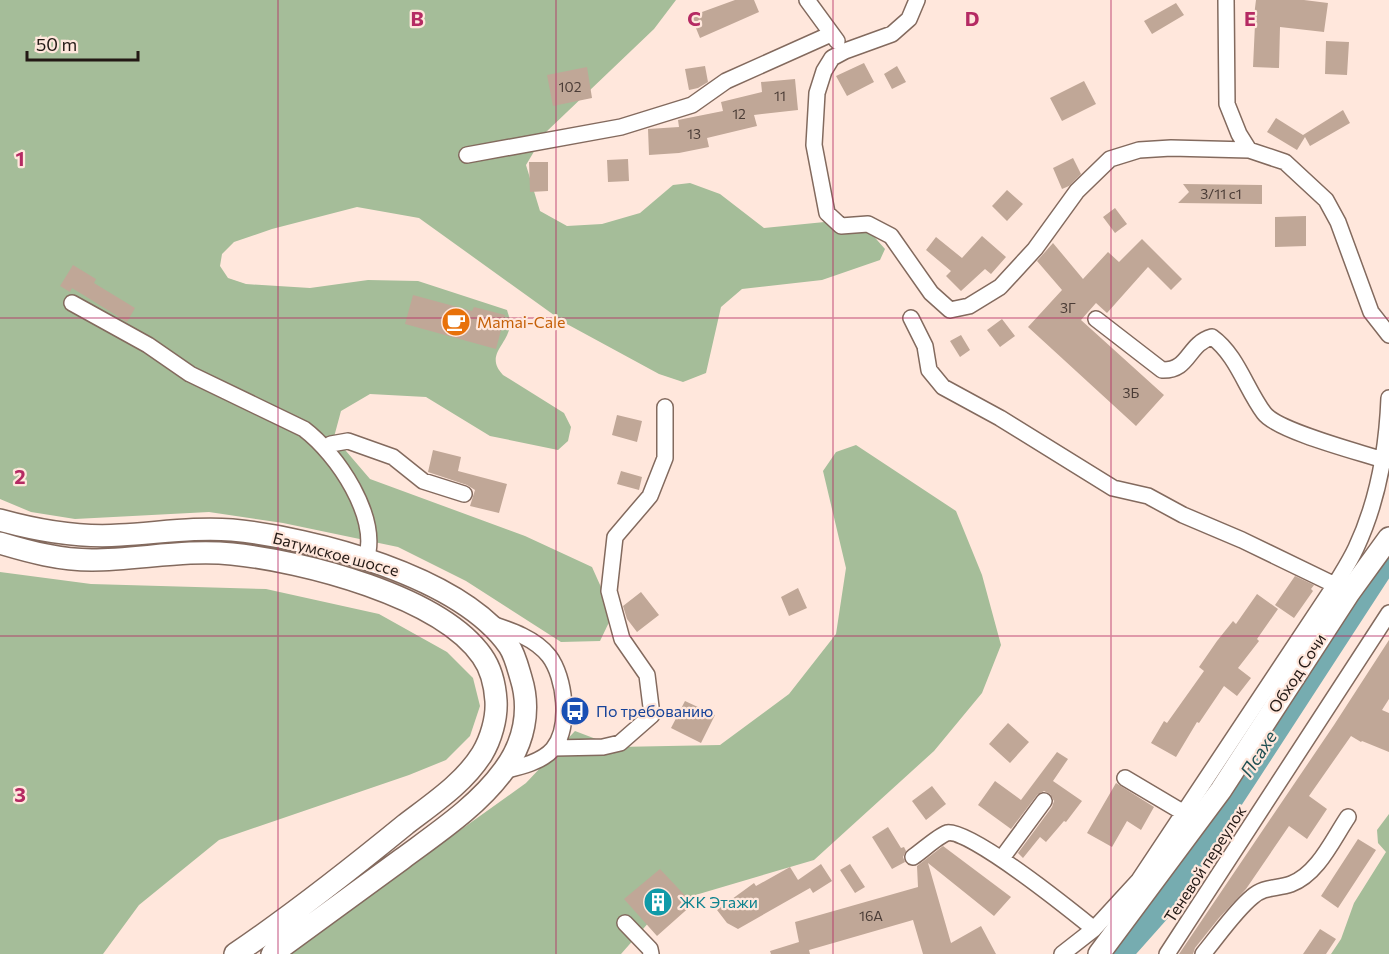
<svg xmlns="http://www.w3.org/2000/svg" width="1389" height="954" font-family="Commissioner,sans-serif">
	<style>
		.forest { fill: #a5bd99 }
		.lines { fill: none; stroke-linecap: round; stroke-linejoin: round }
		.river { stroke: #76acb0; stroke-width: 27 }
		.building { fill: #c0a797 }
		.minor-casing { stroke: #836a5e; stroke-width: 18 }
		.highway-casing { stroke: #836a5e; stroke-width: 24 }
		.minor { stroke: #fff; stroke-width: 15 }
		.highway { stroke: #fff; stroke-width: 21 }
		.grid { fill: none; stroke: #b52a63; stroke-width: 1.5; stroke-opacity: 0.55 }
		.labels { text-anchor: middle; stroke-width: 4.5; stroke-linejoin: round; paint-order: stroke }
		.number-label { font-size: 14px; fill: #4a3c36 }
		.food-label { font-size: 16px; fill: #c56008; stroke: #ffe7dc; text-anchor: start }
		.street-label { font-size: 16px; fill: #231915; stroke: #ffe7dc }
		.transit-label { font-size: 16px; fill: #164399; stroke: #ffe7dc; text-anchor: start }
		.culture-label { font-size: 16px; fill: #0d838f; stroke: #ffe7dc; text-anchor: start }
		.water-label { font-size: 18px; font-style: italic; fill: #205053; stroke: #ffe7dc }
		.grid-label { font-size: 20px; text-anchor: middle; font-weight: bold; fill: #b52a63; stroke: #ffe7dc; stroke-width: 4.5; stroke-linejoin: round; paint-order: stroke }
	</style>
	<rect width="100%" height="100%" fill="#ffe7dc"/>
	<!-- forest -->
	<path class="forest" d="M0 0H676L654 29 545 133 526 165 540 211 567 226 602 224 640 213 673 185 690 183 720 194 764 228 845 220 870 232 885 249 880 260 822 280 742 289 721 307 706 373 683 382 659 374 565 323 419 218 357 207 272 229 234 242 222 254 220 266 228 278 246 284 310 288 368 280 418 281 507 310C508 314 511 321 510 325 508 345 484 355 503 375L564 413 571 427 568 441 558 450 490 436 426 397 370 394 341 411 334 437 370 479 525 536 592 567 613 614 600 641 561 642 466 581 398 547 283 523 209 512 75 519 31 512 0 499Z
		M856 445 956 511 982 575 1001 645 982 693 934 751 814 860 665 904 621 954H287L526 783 575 731 617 747 720 745 789 694 836 634 846 568 823 471 836 452Z
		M0 572 91 584 266 589 379 614 447 652 473 678 480 706 470 736 446 760 409 775 219 840 139 905 103 954H0Z
		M1389 814V954H1331L1341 939 1354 903 1386 852 1378 843 1377 830Z"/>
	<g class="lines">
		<!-- river -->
		<path class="river" d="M1118 954 1158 909 1381 566 1389 547"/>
	</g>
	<!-- building -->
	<path class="building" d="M735 0H754L759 12 700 38 691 16Z
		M1256 0H1304L1328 3 1324 32 1280 27 1279 68 1253 67 1255 24H1253Z
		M1176 3 1184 15 1152 34 1144 21Z
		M1326 41 1349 42 1347 75 1325 74Z
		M864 63 874 82 847 96 836 76Z
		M705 66 708 82 698 88 689 90 685 69Z
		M897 66 906 82 892 89 884 74Z
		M587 67 592 98 553 106 547 75Z
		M795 79 798 110 754 115 757 126 707 138 709 147 679 153 649 155 648 129 679 127 678 120 723 111 721 102 762 92 761 82Z
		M1084 81 1096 104 1062 121 1050 98Z
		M1343 110 1350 123 1310 146 1305 137 1297 150 1267 132 1276 118 1303 135Z
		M1073 158 1081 174 1069 186 1062 189 1053 168Z
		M628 159 629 181 608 182 607 160Z
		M529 162H548V191L530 192Z
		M1183 184 1262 185V204L1178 203 1189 192Z
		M1007 190 1023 204 1007 221 992 206Z
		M1115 208 1127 224 1115 233 1103 217Z
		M1306 216V246L1275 247V217Z
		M982 236 1006 257 991 274 985 269 961 291 946 276 951 271 926 250 936 237 962 258Z
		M1142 239 1182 279 1171 290 1148 267 1107 313 1096 303 1081 320 1164 395 1136 426 1028 327 1062 290 1037 261 1053 243 1083 279 1108 252 1119 262Z
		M73 265 96 279 94 283 135 308 127 322 72 288 70 292 60 286Z
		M413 295 472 311 474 307 505 315 496 349 405 324Z
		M1002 319 1015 336 1000 347 987 330Z
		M961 335 970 350 960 357 950 341Z
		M617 415 642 421 637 442 612 435Z
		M433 450 461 457 458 471 507 484 499 513 470 506 475 490 467 485 428 472Z
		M621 471 642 477 639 490 617 484Z
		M1295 576 1314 585 1311 589 1313 591 1294 618 1275 605Z
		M798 588 807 608 789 616 781 597Z
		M641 592 659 615 637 632 627 619 623 606Z
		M1257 594 1278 609 1257 639 1259 641 1238 668 1251 678 1237 696 1224 686 1199 723 1197 722 1176 757 1151 743 1164 721 1167 723 1204 671 1199 667 1217 641 1233 621 1236 624Z
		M1389 640V699L1382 710 1389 713V752L1362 741 1361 742 1351 736 1309 796 1327 809 1307 839 1289 826 1246 889 1219 918 1195 948 1193 954H1179L1334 725Z
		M685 701 715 715 701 743 671 728Z
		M1008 723 1029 742 1010 763 989 744Z
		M1057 752 1068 759 1053 781 1082 801 1066 822 1064 821 1046 842 1040 837 1023 858 1018 853 1052 807 1054 801 1050 794 1044 791 1037 795 1011 829 978 805 995 781 1021 800Z
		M1116 783 1154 807 1141 830 1127 821 1112 847 1087 833Z
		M932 786 946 804 926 820 912 801Z
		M888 827 901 848 904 847 906 851 903 857 905 862 892 869 872 837Z
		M1358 839 1376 850 1338 908 1321 896Z
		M943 846 1011 897 994 916 928 863 951 943 981 926 996 954H923L913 920 809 950 810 954H771L770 951 799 942 795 922 918 887 917 866Z
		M821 864 832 881 813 893 810 888 738 929 727 923 717 910 754 883 756 886 790 867 798 880Z
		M850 864 865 887 855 893 840 870Z
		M660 869 693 904 657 936 624 899Z
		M1320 929 1336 939 1326 954H1303Z"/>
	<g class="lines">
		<!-- minor casing -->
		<g class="minor-casing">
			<path id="minor" d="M807 0 837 41
				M917 0 909 19 892 34 845 51 832 58 824 71 817 93 814 145 827 213 841 226 868 224 891 236 931 293 950 310 969 306 1000 287 1035 249 1077 191 1110 159 1139 150 1171 148 1249 150 1285 162 1326 200 1338 222 1371 312 1389 335
				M1226 0 1227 104 1239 134 1249 150
				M467 155 621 127 692 105 726 81 831 34
				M72 303 148 345 190 374 304 429C337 454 380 517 366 560
				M911 318 925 346 929 370 943 387 1000 418 1113 488 1148 496 1183 515 1242 540 1335 585
				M1096 319 1162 370C1190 371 1187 344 1212 337 1237 355 1246 389 1264 413 1277 431 1359 452 1383 460
				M327 450 331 444 348 441 393 457 423 481 464 494
				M489 623C510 630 535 638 549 656 565 677 571 727 553 749 542 762 520 767 503 771
				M554 748 603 747 620 743 652 715 647 675 622 639 609 591 615 537 650 496 665 458V407
				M1125 778 1184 813
				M913 857C922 851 938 836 947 833 968 827 1073 912 1094 929
				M1002 858 1044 801
				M625 923 650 949 651 954
				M1062 954 1094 929 1139 880 1335 585C1342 573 1350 561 1356 548 1378 501 1387 449 1389 398
				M1167 954 1389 613
				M1203 954C1218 936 1235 911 1252 897 1264 886 1277 889 1291 884 1318 874 1333 839 1348 817"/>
		</g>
		<!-- highway casing -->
		<g class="highway-casing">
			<path id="highway" d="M0 520C40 531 79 538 120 535 158 533 195 527 232 530 313 538 460 576 509 646 515 655 518 668 521 678 531 710 524 743 504 770 478 806 437 833 402 859 358 891 315 923 272 954
				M0 543C30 552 60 560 92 560 138 560 185 549 232 554 303 561 440 596 482 656 492 670 495 685 496 701 497 718 491 739 482 754 464 783 432 804 406 824 351 869 294 914 235 954
				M1099 954 1221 790 1349 593 1389 538"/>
		</g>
		<!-- minor -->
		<use href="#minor" class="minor"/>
		<!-- highway -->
		<use href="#highway" class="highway"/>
	</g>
	<!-- grid -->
	<path class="grid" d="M278 0V954M556 0V954M833 0V954M1111 0V954M0 318H1389M0 636H1389"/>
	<!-- icons -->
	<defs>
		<g id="cafe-disc" transform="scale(1.5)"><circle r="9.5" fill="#e8710a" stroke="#ffe7dc"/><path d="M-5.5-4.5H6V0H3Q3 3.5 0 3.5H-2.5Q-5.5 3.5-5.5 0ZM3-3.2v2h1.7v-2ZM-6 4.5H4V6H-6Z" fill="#fff"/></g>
		<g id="bus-disc" transform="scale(1.5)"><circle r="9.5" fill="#1a4fb4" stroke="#ffe7dc"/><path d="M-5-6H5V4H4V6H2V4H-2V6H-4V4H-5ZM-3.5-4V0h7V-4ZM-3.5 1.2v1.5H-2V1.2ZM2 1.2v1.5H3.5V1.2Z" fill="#fff"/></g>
		<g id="building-disc" transform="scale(1.5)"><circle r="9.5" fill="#0f9aa8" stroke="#ffe7dc"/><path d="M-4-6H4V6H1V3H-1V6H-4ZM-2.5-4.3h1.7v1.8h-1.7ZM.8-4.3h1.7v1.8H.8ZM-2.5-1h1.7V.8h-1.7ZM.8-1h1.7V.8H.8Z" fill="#fff"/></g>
	</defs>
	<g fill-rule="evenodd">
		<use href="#cafe-disc" x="456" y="322"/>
		<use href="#bus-disc" x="575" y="711"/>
		<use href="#building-disc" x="658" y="902"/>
	</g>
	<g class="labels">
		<!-- number labels -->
		<g class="number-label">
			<text x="570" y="92">102</text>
			<text x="780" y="101">11</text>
			<text x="739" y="119">12</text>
			<text x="694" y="139">13</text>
			<text x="1221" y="199">3/11 с1</text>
			<text x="1068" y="313">3Г</text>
			<text x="1131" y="398">3Б</text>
			<text x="871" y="921">16А</text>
		</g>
		<!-- food labels -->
		<g class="food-label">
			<text x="477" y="328">Mamai-Cale</text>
		</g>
		<!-- street labels -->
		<g class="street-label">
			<text transform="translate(336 554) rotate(15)" y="6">Батумское шоссе</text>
			<text transform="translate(1297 673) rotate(-57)" y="6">Обход Сочи</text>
			<text transform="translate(1205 864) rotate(-57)" y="6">Теневой переулок</text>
		</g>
		<!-- transit labels -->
		<g class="transit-label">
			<text x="596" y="717">По требованию</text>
		</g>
		<!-- culture labels -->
		<g class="culture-label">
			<text x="679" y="908">ЖК Этажи</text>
		</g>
		<!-- water labels -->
		<g class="water-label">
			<text transform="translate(1259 754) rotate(-57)" y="6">Псахе</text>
		</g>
	</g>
	<g class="grid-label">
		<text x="417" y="26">B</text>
		<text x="694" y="26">C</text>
		<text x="972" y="26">D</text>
		<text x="1250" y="26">E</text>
		<text x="20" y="166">1</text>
		<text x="20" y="484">2</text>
		<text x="20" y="802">3</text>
	</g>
	<!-- scale -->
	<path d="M27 51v9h111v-9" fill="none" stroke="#231915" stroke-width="3"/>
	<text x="36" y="51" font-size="18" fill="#231915" stroke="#ffe7dc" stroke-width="4.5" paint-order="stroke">50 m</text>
</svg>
